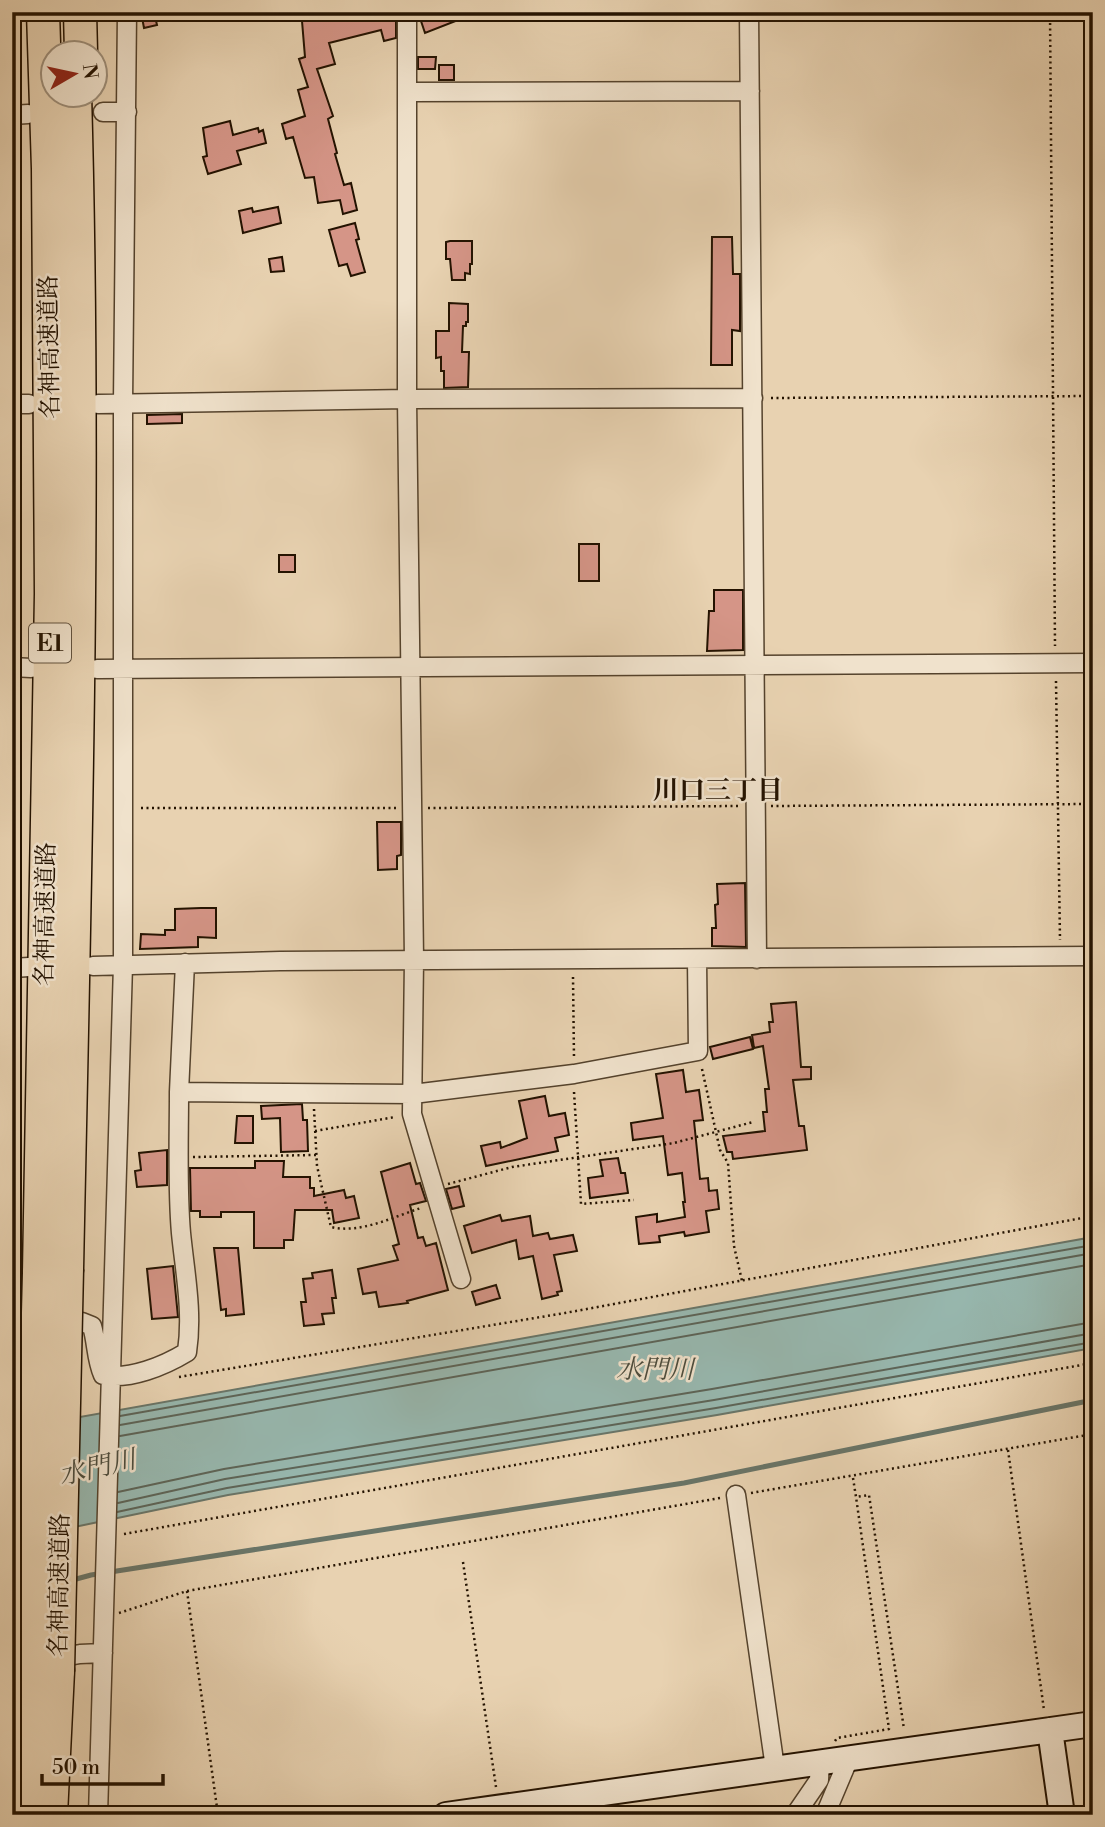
<svg xmlns="http://www.w3.org/2000/svg" width="1105" height="1827" font-family="'Libre Bodoni','Noto Serif JP',serif">
	<style>
		.water { fill: #97b7ae; stroke: #697568; stroke-width: 2 }
		.lines { fill: none; stroke-linecap: round; stroke-linejoin: round }
		.shore { stroke: #5d6457; stroke-width: 2 }
		.stream { stroke: #697568; stroke-width: 5 }
		.building { fill: #d59587; stroke: #231200; stroke-width: 2 }
		.street-casing { stroke: #54422c; stroke-width: 21 }
		.secondary-casing { stroke: #231200; stroke-width: 28 }
		.highway-casing { stroke: #231200; stroke-width: 35 }
		.path { stroke: #231200; stroke-width: 2.5; stroke-dasharray: 2 3.5; stroke-linecap: butt }
		.street { stroke: #f0e2cc; stroke-width: 18 }
		.secondary { stroke: #f0e2cc; stroke-width: 24 }
		.highway { stroke: #e8d2b1; stroke-width: 32 }
		.highway-bridge-casing { stroke: #231200; stroke-width: 35; stroke-linecap: butt }
		.highway-bridge { stroke: #e8d2b1; stroke-width: 32 }
		.labels { text-anchor: middle; stroke-width: 5; stroke-linejoin: round; paint-order: stroke }
		.shield { fill: #f0e2cc; stroke: #60503d; stroke-width: 2 }
		.shield-label { font-size: 23px; font-weight: bold; fill: #231200 }
		.street-label { font-size: 24px; fill: #231200; stroke: #f0e2cc }
		.neighbourhood-label { font-size: 26px; font-weight: bold; fill: #231200; stroke: #f0e2cc }
		.water-label { font-size: 26px; font-style: italic; fill: #4c4c3d; stroke: #f0e2cc }
	</style>
	<rect width="100%" height="100%" fill="#e8d2b1"/>
	<filter id="stains"><feTurbulence type="fractalNoise" baseFrequency=".00286" numOctaves="4"/><feColorMatrix values="0 0 0 0 .2 0 0 0 0 .09 0 0 0 0 .02 0 0 0 .5 -.17"/></filter>
	<radialGradient id="worn" r=".72"><stop offset=".6" stop-color="#630" stop-opacity="0"/><stop offset="1" stop-color="#630" stop-opacity=".3"/></radialGradient>
	<!-- water -->
	<path class="water" d="M1093 1237V1348L717 1415 228 1495 12 1540V1429Z"/>
	<g class="lines">
		<!-- shore -->
		<path class="shore" d="M120 1416 1093 1245
			M120 1425 1093 1253
			M120 1436 1093 1264
			M118 1492 224 1469 712 1389 1093 1322
			M118 1503 225 1479 714 1400 1093 1333
			M117 1512 227 1488 716 1408 1093 1342"/>
		<!-- stream -->
		<path class="stream" d="M69 1581 91 1575 684 1483 1093 1400"/>
	</g>
	<!-- building -->
	<path class="building" d="M141 12H154L157 25 144 28Z
		M303 12H396V38L384 41 381 30 329 43 335 64 317 69 333 116 328 119 337 153 335 154 344 185 351 183 357 210 343 214 340 200 318 203 314 177 305 178 293 137 286 139 282 124 305 116 298 90 308 87 299 59 305 57 302 21H304Z
		M418 12H476V13L425 33Z
		M418 57H436L435 69H418Z
		M439 65H454V80H439Z
		M230 121 233 135 258 128 259 132 263 130 266 143 237 151 241 164 208 174 203 157 207 156 203 128Z
		M278 207 281 223 243 233 239 211 252 208 253 212Z
		M355 223 359 239 356 240 365 272 351 276 347 264 339 266 329 230Z
		M712 237H732L733 274H740V331L732 330V365H711Z
		M450 241H472V264H470V274L465 273V280H452L450 259H446V242Z
		M282 257 284 271 271 272 269 259Z
		M449 303 468 304V322H466V326H463L462 352H469L468 387 444 388V371H441V357L436 358V331H449Z
		M182 414V423L147 424V415Z
		M579 544H599V581H579Z
		M279 555H295V572H279Z
		M714 590H743V650L707 651 709 611H714Z
		M377 822H401V855L397 856V869L378 870Z
		M745 883 746 947 712 946V928H716L715 905 718 904 717 884Z
		M201 908H216V938L198 937V947L140 949 141 934 165 935V930H175V909Z
		M796 1002 801 1067H811V1079L793 1080 799 1126H804L807 1150 733 1159 732 1152H727L723 1136 765 1131 763 1112H767L765 1089H769L763 1046 754 1048 752 1035 770 1032 769 1022H773L771 1004Z
		M750 1037 753 1049 713 1059 710 1047Z
		M683 1070 686 1092 699 1090 703 1120 694 1121 700 1179 708 1178 709 1191 717 1190 719 1209 706 1211 709 1232 685 1236 684 1232 659 1236 660 1242 639 1244 636 1217 657 1214V1222L685 1217 683 1202H685L682 1173 668 1175 663 1136 633 1140 631 1123 663 1118 656 1074Z
		M545 1096 549 1116 565 1113 569 1135 555 1138 558 1151 486 1166 481 1146 500 1142 501 1148 527 1138 519 1101Z
		M302 1104 303 1120H307L308 1151 281 1152 280 1118 262 1119 261 1106Z
		M237 1116H253V1143H235Z
		M167 1150V1185L137 1187 135 1171 141 1170 139 1153Z
		M618 1158 621 1173H625L628 1193 590 1198 588 1178 603 1176 600 1160Z
		M255 1161H284L283 1177H310V1188H314V1196L344 1190 346 1198 354 1196 359 1218 334 1223 332 1210H295L293 1240H284V1248H254V1212H221V1217H200V1211H191L190 1168H255Z
		M410 1163 416 1184 420 1183 426 1201 410 1205 418 1238 423 1237 426 1246 436 1243 448 1290 407 1301 408 1303 379 1307 376 1292 363 1294 358 1269 398 1260 393 1246 399 1244 381 1172Z
		M459 1186 464 1206 452 1209 446 1189Z
		M500 1215 502 1221 530 1216 533 1236 548 1233 550 1239 573 1235 577 1251 554 1255 562 1291 557 1292 558 1295 542 1299 533 1256 519 1259 516 1240 472 1253 464 1226Z
		M214 1248H238L244 1314 226 1316V1309L221 1310Z
		M173 1266 178 1317 152 1319 147 1269Z
		M332 1270 336 1298H332L334 1313 322 1314 324 1324 304 1326 301 1302H306L303 1279 313 1278 312 1273Z
		M496 1285 500 1298 476 1305 472 1292Z"/>
	<g class="lines">
		<!-- street casing -->
		<g class="street-casing">
			<path id="street" d="M407 12V399L414 960 412 1114 461 1279
				M749 12 757 959
				M407 92 750 91
				M103 112H127
				M12 115 28 114
				M12 404H29
				M98 404 407 399 753 398
				M12 667 31 668
				M97 669 1093 663
				M185 963 179 1092 413 1094 574 1074 698 1051 697 959
				M93 966 280 961 1093 956
				M12 968 29 967
				M12 1328 82 1322 92 1326C97 1343 96 1359 103 1375 130 1380 164 1366 187 1352 193 1312 185 1273 181 1233 177 1187 179 1139 179 1092
				M736 1495 775 1768
				M12 1666 80 1654 103 1653
				M98 1815 123 965V403L127 12
				M795 1815 819 1780 820 1762
				M825 1815 849 1758"/>
		</g>
		<!-- secondary casing -->
		<g class="secondary-casing">
			<path id="secondary" d="M1050 1730 1062 1815
				M446 1815 1093 1724"/>
		</g>
		<!-- highway casing -->
		<g class="highway-casing">
			<path id="highway" d="M80 12 81 52
				M67 1269C75 878 86 486 75 94
				M39 1273 51 594 48 169 43 12
				M25 1815 29 1670
				M51 1815 58 1671"/>
		</g>
		<!-- path -->
		<path class="path" d="M1050 12 1055 646
			M771 398 1093 396
			M1056 681 1060 940
			M771 806 1093 804
			M141 808H397
			M428 808 740 806
			M573 977 574 1058
			M702 1069 720 1150 728 1163 734 1246 742 1281
			M574 1092 581 1204 634 1200
			M314 1109 317 1166 331 1227C360 1234 393 1217 421 1208
			M315 1131 395 1117
			M193 1157 316 1155
			M448 1184 512 1167 674 1143 753 1122
			M179 1377 565 1313 1093 1216
			M1008 1450 1044 1710
			M853 1478 856 1497 869 1495 904 1729
			M751 1493 1093 1434
			M124 1534 1093 1363
			M463 1562 496 1787
			M187 1591 218 1815
			M119 1613 187 1591 720 1498
			M835 1741 837 1738 889 1729 856 1497"/>
		<!-- street -->
		<use href="#street" class="street"/>
		<!-- secondary -->
		<use href="#secondary" class="secondary"/>
		<!-- highway -->
		<use href="#highway" class="highway"/>
		<!-- highway-bridge casing -->
		<g class="highway-bridge-casing">
			<path id="highway-bridge" d="M29 1670 39 1273
				M58 1671 67 1269"/>
		</g>
		<!-- highway-bridge -->
		<use href="#highway-bridge" class="highway-bridge"/>
	</g>
	<g class="labels">
		<!-- shield labels -->
		<rect class="shield" x="29" y="623.5" width="42" height="39" rx="5"/>
		<g class="shield-label">
			<text x="50" y="651">E1</text>
		</g>
		<!-- street labels -->
		<g class="street-label">
			<text transform="translate(49 347) rotate(-91)" y="8">名神高速道路</text>
			<text transform="translate(45 914) rotate(-89)" y="8">名神高速道路</text>
			<text transform="translate(59 1585) rotate(-89)" y="8">名神高速道路</text>
		</g>
		<!-- neighbourhood labels -->
		<g class="neighbourhood-label">
			<text x="718" y="799">川口三丁目</text>
		</g>
		<!-- water labels -->
		<g class="water-label">
			<text x="655" y="1378">水門川</text>
			<text transform="translate(97 1467) rotate(-13)" y="9">水門川</text>
		</g>
	</g>
	<!-- margin -->
	<rect width="1105" height="1827" fill="none" stroke="#e8d2b1" stroke-width="42"/>
	<rect x="14" y="14" width="1077" height="1799" fill="none" stroke="#231200" stroke-width="3.5"/>
	<rect x="21" y="21" width="1063" height="1785" fill="none" stroke="#231200" stroke-width="2"/>
	<!-- north arrow -->
	<g transform="translate(74 74) rotate(81)"><circle r="33" fill="#f0e2cc" stroke="#9e8f7a" stroke-width="2"/>
	<path d="M0-5L12 26L0 18L-12 26Z" fill="#8f2418"/>
	<text y="-10" font-size="19" font-weight="bold" text-anchor="middle" fill="#231200">N</text>
	</g>
	<!-- scale -->
	<path d="M42 1774v10h121v-10" fill="none" stroke="#231200" stroke-width="3.5"/>
	<text x="52" y="1774" font-size="21" fill="#231200" stroke="#f0e2cc" stroke-width="5" paint-order="stroke">50 m</text>
	<rect width="100%" height="100%" filter="url(#stains)"/>
	<rect width="100%" height="100%" fill="url(#worn)"/>
</svg>
